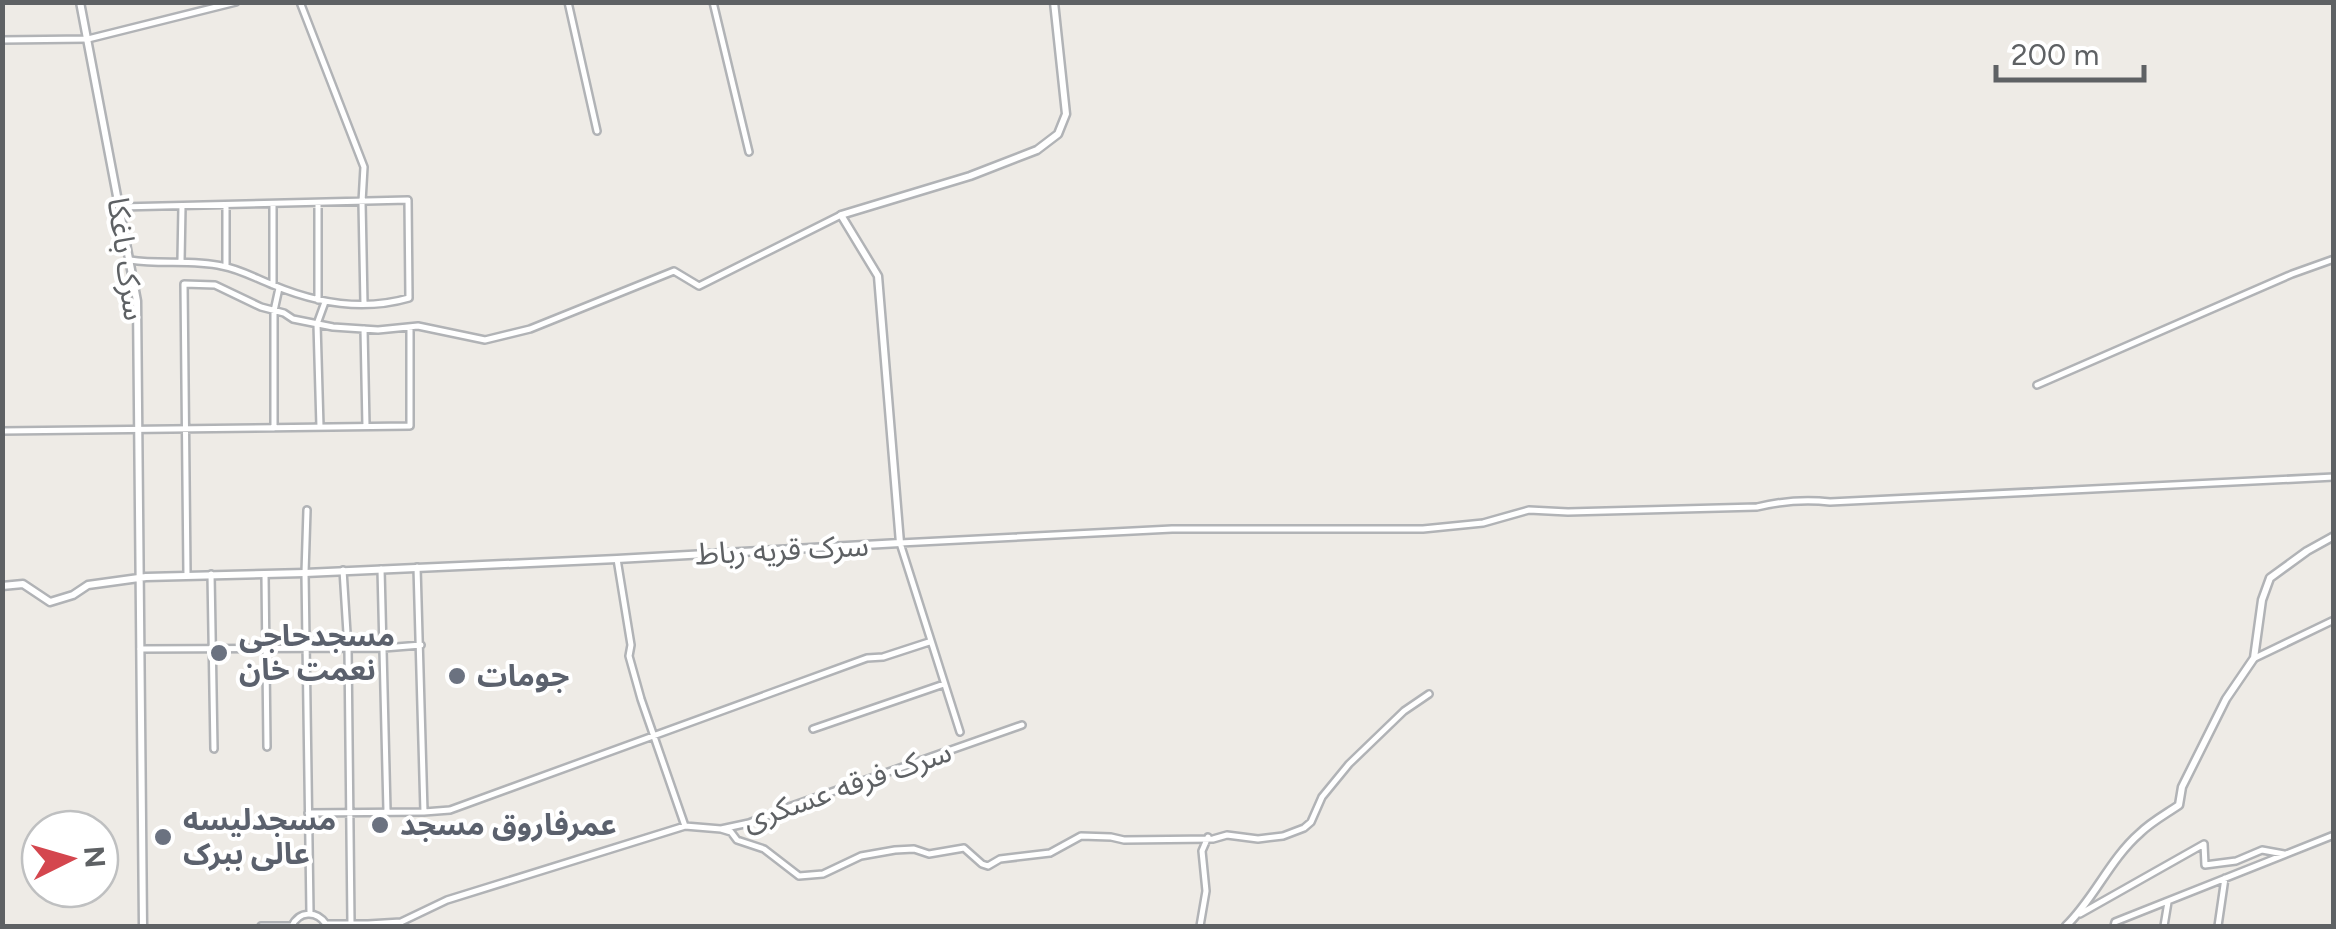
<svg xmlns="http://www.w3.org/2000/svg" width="2336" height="929" font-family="Figtree,'Noto Sans Arabic',sans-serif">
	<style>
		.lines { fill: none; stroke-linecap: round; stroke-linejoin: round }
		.minor-casing { stroke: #b1b3b6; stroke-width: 10 }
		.tertiary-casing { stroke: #b1b3b6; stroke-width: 11 }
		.minor { stroke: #fff; stroke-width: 5 }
		.tertiary { stroke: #fff; stroke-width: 6 }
		.worship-dot { fill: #6b7280; stroke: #fff; stroke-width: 4 }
		.labels { text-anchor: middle; stroke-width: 8; stroke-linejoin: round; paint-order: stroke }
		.street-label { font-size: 30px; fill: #5e6164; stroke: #fff }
		.worship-label { font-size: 30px; font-weight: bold; fill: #5b616d; stroke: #fff; text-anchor: start }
	</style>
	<rect width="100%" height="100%" fill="#eeebe6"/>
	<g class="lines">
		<!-- minor casing -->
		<g class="minor-casing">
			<path id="minor" d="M300 2 364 167 362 202 364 304
				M568 2 597 131
				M713 2 749 152
				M2 40 88 39 236 2
				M226 205V266
				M120 207 408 200 409 298C364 311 316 303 273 285 257 279 240 269 222 266 191 259 161 265 130 260
				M181 261 182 206
				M273 285V205
				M318 300V204
				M364 329 366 426
				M2037 385 2292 274 2334 259
				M320 427 317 324 325 302
				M274 428V311L279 288
				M2 431 410 426V327
				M307 510 305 573 310 913
				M617 559 631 645 629 656 641 699 685 826
				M417 567 424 812
				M381 569 387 811
				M343 570 348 649 351 924
				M211 574 214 749
				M187 575 184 284 215 285 261 307 284 313 293 319 333 327 378 330 418 326 485 340 530 329 674 271 699 286 841 215
				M265 575 267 747
				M140 649 384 648 421 645
				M2255 658 2334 620
				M813 729 944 684
				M960 732 900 543 1172 529H1423L1483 523 1529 510 1568 512 1757 507C1782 501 1805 499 1830 502L2334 477
				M308 813 424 812 450 810 867 658 883 657 929 642
				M721 829 731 832 737 840 764 849 799 876 823 874 861 856 895 850 914 849 929 854 964 848 982 864 988 866 1000 859 1050 853 1081 836 1111 837 1124 840 1213 839 1227 835 1258 839 1283 836 1304 828 1311 822 1322 797 1349 764 1404 711 1429 694
				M2080 914 2204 844 2205 865 2236 861 2262 850 2284 854
				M326 924H368L401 922 447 900 685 826 721 829 749 823 786 808 1022 725
				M261 926H292
				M292 926C299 911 316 910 326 924
				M1200 926 1206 891 1202 851 1208 837
				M2114 926 2115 922 2334 835
				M2164 926 2168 902
				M2218 926 2225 878"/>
		</g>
		<!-- tertiary casing -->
		<g class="tertiary-casing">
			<path id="tertiary" d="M80 2 137 301 143 926
				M2 586 23 584 50 602 73 595 88 585 146 577 305 573 617 559 900 543 878 276 841 215 970 176 1037 150 1058 134 1066 114 1054 2
				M2066 926C2094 899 2110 859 2140 833 2151 822 2166 814 2179 805L2182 787 2226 699 2254 658 2262 600 2270 578 2307 551 2334 536"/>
		</g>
		<!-- minor -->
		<use href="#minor" class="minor"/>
		<!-- tertiary -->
		<use href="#tertiary" class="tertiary"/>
	</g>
	<!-- markers -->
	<g class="worship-dot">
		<circle cx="219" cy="653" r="10"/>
		<circle cx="457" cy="676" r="10"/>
		<circle cx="380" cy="825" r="10"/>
		<circle cx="163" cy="837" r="10"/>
	</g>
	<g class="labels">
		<!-- street labels -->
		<g class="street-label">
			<text transform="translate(126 259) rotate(82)" y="10">سرک باغکا</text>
			<text transform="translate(782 550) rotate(-3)" y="10">سرک قریه رباط</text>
			<text transform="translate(847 786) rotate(-19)" y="10">سرک فرقه عسکری</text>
		</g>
		<!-- worship labels -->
		<g class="worship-label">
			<text x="239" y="646">مسجدحاجی<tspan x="239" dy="34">نعمت خان</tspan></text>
			<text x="477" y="686">جومات</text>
			<text x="183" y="830">مسجدلیسه<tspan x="183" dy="34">عالی ببرک</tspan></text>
			<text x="400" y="835">عمرفاروق مسجد</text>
		</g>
	</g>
	<!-- border -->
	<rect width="2336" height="929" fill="none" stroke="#5e6164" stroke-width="10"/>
	<!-- north arrow -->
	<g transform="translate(70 859) rotate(85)"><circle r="48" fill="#ffffff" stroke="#bfc0c1" stroke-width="2.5"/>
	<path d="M0-8L18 38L0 25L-18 38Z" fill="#d4464e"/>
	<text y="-15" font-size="28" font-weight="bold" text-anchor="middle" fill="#5e6164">N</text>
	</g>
	<!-- scale -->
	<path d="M1996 65v15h148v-15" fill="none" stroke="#5e6164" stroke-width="5"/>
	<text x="2011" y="65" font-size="30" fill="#5e6164" stroke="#ffffff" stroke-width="8" paint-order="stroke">200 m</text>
</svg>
